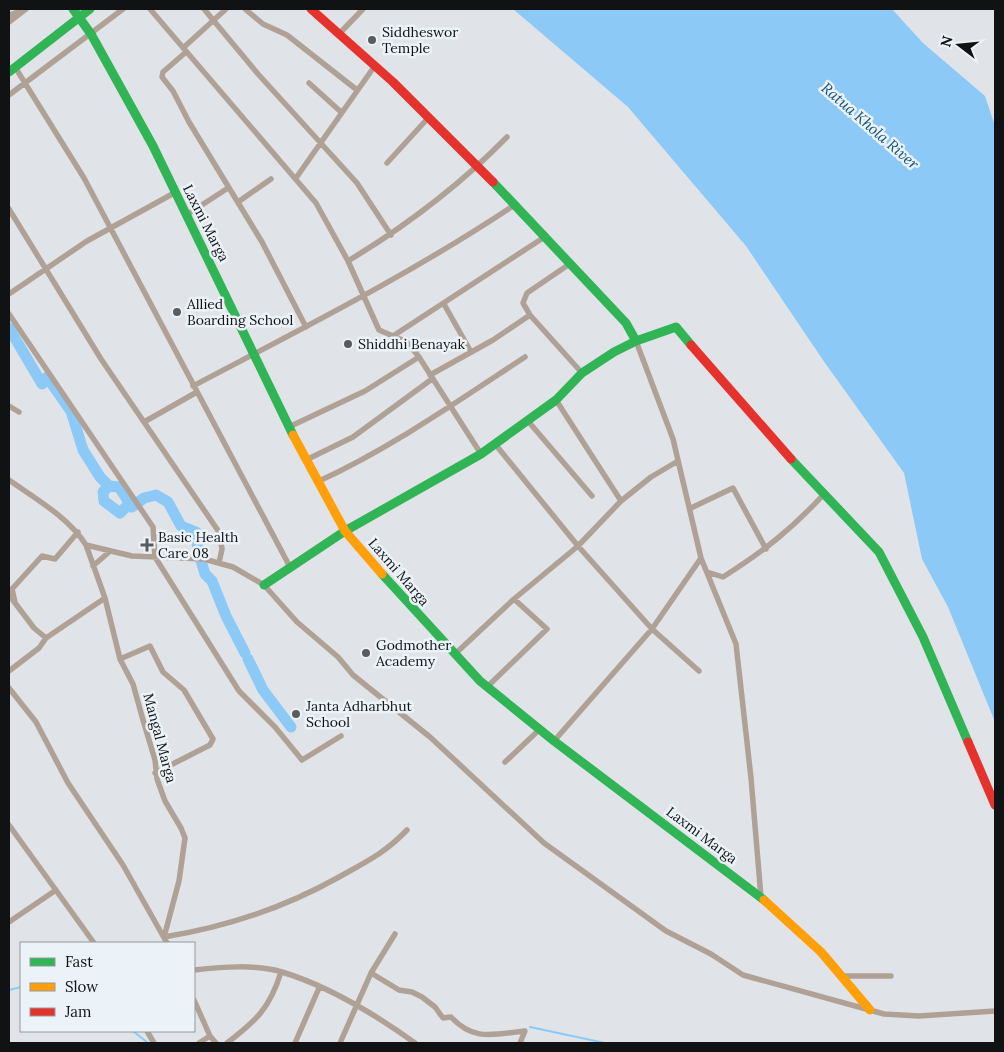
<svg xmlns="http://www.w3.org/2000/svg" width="1004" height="1052" font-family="Lora,serif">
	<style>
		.water { fill: #8dc9f7 }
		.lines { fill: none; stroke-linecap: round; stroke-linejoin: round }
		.stream { stroke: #8dc9f7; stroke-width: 2 }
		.river { stroke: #8dc9f7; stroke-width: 11 }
		.street { stroke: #b0a196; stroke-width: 5.5 }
		.fast { stroke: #30b455; stroke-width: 9 }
		.slow { stroke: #ff9f0a; stroke-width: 9 }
		.jam { stroke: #e5322d; stroke-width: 9 }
		.poi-dot { fill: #595c5e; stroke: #ebf2f8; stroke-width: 2 }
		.labels { text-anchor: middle; stroke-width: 5; stroke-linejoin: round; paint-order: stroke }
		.poi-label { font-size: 14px; fill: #101214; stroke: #ebf2f8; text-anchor: start }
		.street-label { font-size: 14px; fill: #101214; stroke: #ebf2f8 }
		.water-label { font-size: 15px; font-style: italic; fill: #11517a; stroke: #ebf2f8 }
	</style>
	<rect width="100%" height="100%" fill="#e0e4e8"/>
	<!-- water -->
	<path class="water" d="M513 9H892L923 43 985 96 995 126V722L948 607 922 559 904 473 825 363 746 246 628 107Z"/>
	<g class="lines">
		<!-- stream -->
		<path class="stream" d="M9 990 21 987
			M530 1027 605 1043
			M133 1031 148 1043"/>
		<!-- river -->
		<path class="river" d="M9 328 42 384 47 377 71 411 83 450 100 477 109 486 119 487 132 507 144 498 156 495 168 502 181 526 196 532 198 551 205 574 212 581 226 616 245 653
			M109 486 103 492 104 501 120 513 127 506 132 507
			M248 659 263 690 291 727"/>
		<!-- street -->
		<path class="street" d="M150 9 316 203 348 261 379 330 407 342 419 357 481 454
			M204 9 258 74 357 183 391 235
			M245 9 263 24 287 35 357 90
			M9 15 21 11
			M9 22 26 9
			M340 33 363 9
			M183 48 226 9
			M186 52 163 72 162 77 173 91 189 122 262 242 306 327
			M15 67 84 178 290 567
			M309 83 341 112
			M9 95 123 9
			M387 163 429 117
			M296 178 374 67
			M238 202 271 179
			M9 209 101 359 219 532 222 549 219 563
			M188 214 228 188
			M348 261C406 226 460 185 507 137
			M571 263 527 293 523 303 530 315 582 373
			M9 294 87 241 176 192
			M444 304 471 352
			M9 314 153 527 155 557 239 691 275 727 302 760 341 736
			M393 336 546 236
			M636 341 673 439 701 558 736 644 751 778 761 897
			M430 375 493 340 530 315
			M193 386C303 328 413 273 516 204
			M556 400 621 501
			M9 406 19 412
			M528 421 592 496
			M144 422 197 392
			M291 426 365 391 419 357
			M495 444 578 546 652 629 699 671
			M306 460 353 437 432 379
			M9 480C36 499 68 517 86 545L132 556 204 559 233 567 264 585 297 622 338 657 353 675 430 737 544 843 666 931 711 954 743 975 884 1014 919 1016 995 1011
			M317 482C391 448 458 401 525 357
			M691 508 733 488 766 549
			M86 545 105 598 120 659 133 684 143 720 155 760 157 779 165 801 181 828 185 838 179 881 164 937C226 927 284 908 339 877 366 862 385 853 407 830
			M93 566 109 552
			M707 572 723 577C764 551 792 529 825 493
			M9 595 34 628 46 638
			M514 599 578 546 621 501 651 477 678 461
			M15 602 12 589 42 556 55 559 78 532
			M455 654 514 599 547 629 487 687
			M120 659 150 646 163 672 184 690 213 739 210 745 155 773
			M9 671 39 648 46 638 105 598
			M9 688 36 722 68 783 123 865 167 943
			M554 741 652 629 701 558
			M505 762 540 729
			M9 825 94 943
			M9 922 56 890
			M194 970C222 967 255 964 282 972 328 986 376 1015 415 1043
			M371 973 399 990 412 992 422 997 435 1007 443 1018 451 1017C474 1042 494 1034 525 1031L520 1043
			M842 976H891
			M194 1000 210 1036 216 1043
			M147 1031 154 1043
			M199 1043 210 1036
			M227 1043C256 1021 270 1008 281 972
			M295 1043 319 988
			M340 1043 371 973 395 934"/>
		<!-- fast -->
		<path class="fast" d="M73 9 91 34 153 146 293 435
			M9 72 90 9
			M493 182 626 323 636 341
			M791 459 879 552 923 637 968 742
			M382 574 480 681 554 741 764 900
			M264 585 345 531 481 454 556 400 582 373 614 352 636 341 676 327 691 345"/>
		<!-- slow -->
		<path class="slow" d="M293 435 345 531 382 574
			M764 900 821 952 870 1010"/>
		<!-- jam -->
		<path class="jam" d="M311 9 393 82 493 182
			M691 345 791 459
			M968 742 995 805"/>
	</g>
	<!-- markers -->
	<g class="poi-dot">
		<circle cx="372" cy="40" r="5"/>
		<circle cx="177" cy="312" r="5"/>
		<circle cx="348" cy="344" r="5"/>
		<path d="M144.5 537.5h5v5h5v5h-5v5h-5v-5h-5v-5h5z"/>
		<circle cx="366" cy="653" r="5"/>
		<circle cx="296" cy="714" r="5"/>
	</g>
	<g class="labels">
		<!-- poi labels -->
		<g class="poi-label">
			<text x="382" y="37">Siddheswor<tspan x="382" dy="16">Temple</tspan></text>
			<text x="187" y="309">Allied<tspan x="187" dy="16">Boarding School</tspan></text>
			<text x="358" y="349">Shiddhi Benayak</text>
			<text x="158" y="542">Basic Health<tspan x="158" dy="16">Care 08</tspan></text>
			<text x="376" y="650">Godmother<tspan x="376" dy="16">Academy</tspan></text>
			<text x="306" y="711">Janta Adharbhut<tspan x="306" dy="16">School</tspan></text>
		</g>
		<!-- street labels -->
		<g class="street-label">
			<text transform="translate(206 223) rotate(63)" y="5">Laxmi Marga</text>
			<text transform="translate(399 572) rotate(49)" y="5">Laxmi Marga</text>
			<text transform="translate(160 738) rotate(75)" y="5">Mangal Marga</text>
			<text transform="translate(702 835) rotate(37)" y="5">Laxmi Marga</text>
		</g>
		<!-- water labels -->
		<g class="water-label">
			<text transform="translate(870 126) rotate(41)" y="5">Ratua Khola River</text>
		</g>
	</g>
	<!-- border -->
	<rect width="1004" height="1052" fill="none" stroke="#101214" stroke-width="20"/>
	<!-- legend -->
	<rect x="20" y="942" width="175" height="90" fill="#ebf2f8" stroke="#93989d"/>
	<rect x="30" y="958" width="25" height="8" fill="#30b455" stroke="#93989d"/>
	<text x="65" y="967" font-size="15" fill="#101214">Fast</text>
	<rect x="30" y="983" width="25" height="8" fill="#ff9f0a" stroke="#93989d"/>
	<text x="65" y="992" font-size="15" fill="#101214">Slow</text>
	<rect x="30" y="1008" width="25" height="8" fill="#e5322d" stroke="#93989d"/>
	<text x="65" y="1017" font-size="15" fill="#101214">Jam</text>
	<!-- north arrow -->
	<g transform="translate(959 45) rotate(286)" stroke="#ebf2f8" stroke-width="4" paint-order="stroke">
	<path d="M0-4L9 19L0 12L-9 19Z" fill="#101214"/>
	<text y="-8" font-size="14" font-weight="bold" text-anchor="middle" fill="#101214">N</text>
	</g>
</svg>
